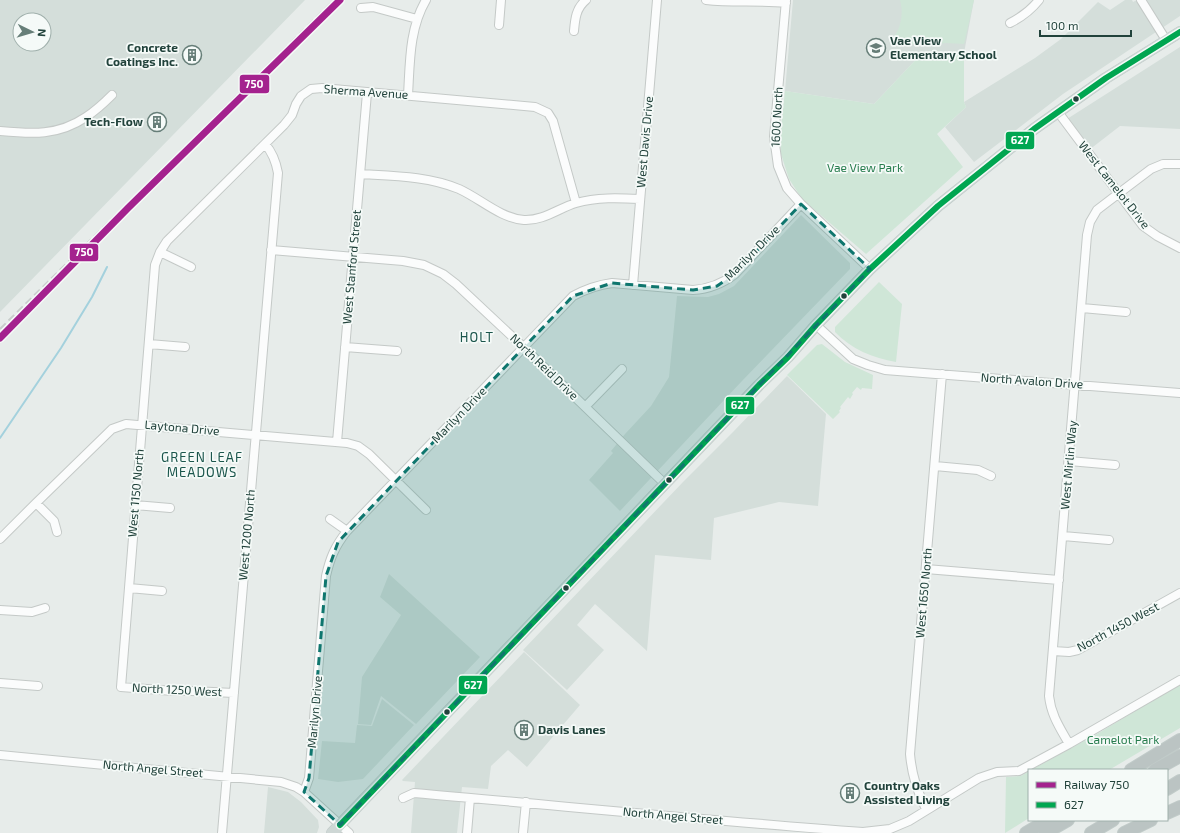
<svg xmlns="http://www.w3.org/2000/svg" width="1180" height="833" font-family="'Exo 2',sans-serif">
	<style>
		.built { fill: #d4deda; fill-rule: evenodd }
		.green { fill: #cfe6d7 }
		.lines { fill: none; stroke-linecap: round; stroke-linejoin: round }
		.stream { stroke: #a4d1dd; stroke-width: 2 }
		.minor-casing { stroke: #c4c9c7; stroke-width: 10 }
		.major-casing { stroke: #c1cbc9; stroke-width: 12 }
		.highway-casing { stroke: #c1cbc9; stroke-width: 14 }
		.minor { stroke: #fbfcfc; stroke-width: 8 }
		.major { stroke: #ced7d5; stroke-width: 11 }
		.highway { stroke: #bbc4c3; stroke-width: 12 }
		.rail { stroke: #c8cdcb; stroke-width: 2; stroke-dasharray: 8 4; stroke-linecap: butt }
		.bus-1-casing { stroke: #f5faf8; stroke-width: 9 }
		.bus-1 { stroke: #00a651; stroke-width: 6 }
		.rail-1-casing { stroke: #f5faf8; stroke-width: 10 }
		.rail-1 { stroke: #a4228e; stroke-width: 7 }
		.marked { fill: #0f766e; fill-opacity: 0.2; stroke: #0f766e; stroke-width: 3; stroke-dasharray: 8 5; stroke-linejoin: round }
		.bus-dot { fill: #21423b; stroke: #f5faf8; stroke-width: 1.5 }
		.labels { text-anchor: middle; stroke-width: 3.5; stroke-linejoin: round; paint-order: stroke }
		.poi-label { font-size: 12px; font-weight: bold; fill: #21423b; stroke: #f5faf8; text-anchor: start }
		.street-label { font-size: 12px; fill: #21423b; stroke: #f5faf8 }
		.park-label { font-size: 12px; fill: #277d4e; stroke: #f5faf8 }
		.neighbourhood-label { font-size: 13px; letter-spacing: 1px; fill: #1b564c; stroke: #f5faf8 }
		.line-badge { stroke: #f5faf8; stroke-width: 1.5 }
		.badge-label { font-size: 11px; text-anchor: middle; font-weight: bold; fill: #fff }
	</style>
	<rect width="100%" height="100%" fill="#e7ecea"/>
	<!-- built -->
	<path class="built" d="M0 0H305L0 312ZM20 20H44V44H20Z
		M793 0H974L964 53 923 52 874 104 785 91Z
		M1125 0H1132L1133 2 1137 0H1180V16L1063 94 974 162 945 127 966 107 964 102 1035 58 1061 39 1098 2 1110 10Z
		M1180 47V129L1120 126 1089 150 1067 119Z
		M801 215 850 263V269L742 381 620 511 589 480 613 453 611 451 625 434 651 406 669 377 677 296 708 297 719 294 734 286Z
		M787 376 826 414 818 506 779 502 714 518 711 560 655 555 647 651 595 604 577 625 604 650 567 690 523 650 683 482 733 432Z
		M389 574 480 657 416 724 381 696 371 725 358 724 362 677 401 615 380 597Z
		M524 652 580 705 527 767 508 750 491 766 488 789 462 787 457 833H411L415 782 403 781 402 780Z
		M382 699 414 725 363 779 338 782 318 779 322 741 355 743 357 725 372 726Z
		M268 787 288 792 301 802 318 820 319 827 317 833H264Z"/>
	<!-- green -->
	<path class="green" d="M900 0H974L964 44 946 43 924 45 890 42C891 39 895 35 897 32 902 22 903 11 900 0Z
		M923 52 964 53V102L966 107 937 134 963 167 866 254 802 199 789 179 781 154 780 136 785 91 874 104Z
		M879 282 902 304 896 362C873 358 851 349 835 332V327Z
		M822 344 845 362 873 375 872 389 862 388 861 390 857 387 852 393 853 394 850 399 848 397 840 407 841 408 839 411 840 412 833 419 787 375 817 345Z
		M1180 684V728L1109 770H1031L1102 731Z
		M1029 771V818L1005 833 1006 777 1021 776Z"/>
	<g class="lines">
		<!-- stream -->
		<path class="stream" d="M0 438 61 348 92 297 107 267"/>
		<!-- minor casing -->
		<g class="minor-casing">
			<path id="minor" d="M706 0C733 3 759 0 786 3
				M786 0 774 137 778 166 787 188 801 204 870 269
				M1141 0 1166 40
				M361 8 373 7 417 19
				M1010 23C1022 17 1031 10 1039 0
				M499 25 501 0
				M574 31C575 19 576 8 586 0
				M408 95C410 63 409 29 426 0
				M1058 112 1143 226 1157 236 1180 248
				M0 131C32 134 58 136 86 117 95 111 104 103 112 95
				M360 174C393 176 428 176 459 189 481 199 500 218 524 220 543 221 559 208 576 203 597 197 619 198 640 199
				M271 250 403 261 424 265 443 274 456 284 518 342 665 484
				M160 252 191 267
				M633 285 657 0
				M1082 308 1126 312
				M816 325 853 359 868 365 885 370 1180 393
				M149 344 185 347
				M345 347 397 351
				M585 407 622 369
				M337 442 367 93
				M1069 461 1115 465
				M935 466 978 470 991 476
				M36 503 54 521 57 532
				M135 505 170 508
				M330 519 347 531
				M1063 536 1109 540
				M0 539 36 503 112 429 126 424 347 443 358 446 369 454 426 510
				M926 569 1059 580
				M129 588 162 591
				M0 610 32 612 45 608
				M1053 651 1069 652 1078 650 1180 593
				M0 683 38 686
				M234 693 192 691H173L121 687 155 265 160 252 167 241 284 125 292 115 296 104 301 96 311 89 322 88 535 107 548 113 553 121 576 203
				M1069 744C1060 728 1051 715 1049 696L1087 235 1090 222 1097 210 1114 197 1151 169 1163 164H1180
				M0 755 281 782 296 787 304 792 349 833
				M304 792 309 778 326 576C330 558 335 546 347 531L573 296C586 289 597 285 612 283L693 290C709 289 722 284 735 274L801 204
				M403 798 414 793C564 806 713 821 863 832L890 829 909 821 979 778 997 772 1019 771 1069 744 1180 680
				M926 809C917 790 912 776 910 754L942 374
				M222 833 278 173C276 162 273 153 265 144
				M467 833 470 798
				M523 833 526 802"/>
		</g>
		<!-- major casing -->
		<g class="major-casing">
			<path id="major" d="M332 833 759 385 788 357 816 325 870 269 938 206 1034 129 1106 78 1180 32"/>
		</g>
		<!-- highway casing -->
		<g class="highway-casing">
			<path id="highway" d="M1131 770 1180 740
				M1155 770 1180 756
				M1167 789 1180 781
				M1167 813 1180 807
				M1026 833 1048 820
				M1045 833 1068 820
				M1091 833 1113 820
				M1124 833 1151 820"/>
		</g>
		<!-- minor -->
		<use href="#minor" class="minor"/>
		<!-- major -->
		<use href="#major" class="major"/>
		<!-- highway -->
		<use href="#highway" class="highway"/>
		<!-- rail -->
		<path class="rail" d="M0 329 334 0"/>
		<!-- bus-1 casing -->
		<g class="bus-1-casing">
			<path id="bus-1" d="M340 825 759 385 788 357 816 325 870 269 938 206 1034 129 1106 78 1180 32"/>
		</g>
		<!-- bus-1 -->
		<use href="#bus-1" class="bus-1"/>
		<!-- rail-1 casing -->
		<g class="rail-1-casing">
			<path id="rail-1" d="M0 338 128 208 340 0"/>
		</g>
		<!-- rail-1 -->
		<use href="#rail-1" class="rail-1"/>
	</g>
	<!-- marked area -->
	<path class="marked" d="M801 204 870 269 340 825 304 792 309 778 326 576 338 542 573 296 612 283 693 290 717 286 735 274Z"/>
	<!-- icons -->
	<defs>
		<g id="school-ring" transform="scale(1)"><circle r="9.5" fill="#f5faf8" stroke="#667e78" stroke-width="1.5"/><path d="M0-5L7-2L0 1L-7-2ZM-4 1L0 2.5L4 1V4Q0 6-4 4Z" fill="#667e78"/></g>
		<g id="building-ring" transform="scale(1)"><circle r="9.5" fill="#f5faf8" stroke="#667e78" stroke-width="1.5"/><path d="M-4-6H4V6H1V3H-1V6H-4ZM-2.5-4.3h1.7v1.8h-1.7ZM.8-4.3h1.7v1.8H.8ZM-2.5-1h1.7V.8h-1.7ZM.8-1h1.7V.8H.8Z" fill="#667e78"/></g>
	</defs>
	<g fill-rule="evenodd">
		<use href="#school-ring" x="876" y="48"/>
		<use href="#building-ring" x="192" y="55"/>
		<use href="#building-ring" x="157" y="122"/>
		<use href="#building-ring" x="524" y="730"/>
		<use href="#building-ring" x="850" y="793"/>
	</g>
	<!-- markers -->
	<g class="bus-dot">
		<circle cx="1076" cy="99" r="3.5"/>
		<circle cx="844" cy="296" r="3.5"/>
		<circle cx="669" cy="480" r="3.5"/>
		<circle cx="566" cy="588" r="3.5"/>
		<circle cx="447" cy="712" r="3.5"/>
	</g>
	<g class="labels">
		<!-- poi labels -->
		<g class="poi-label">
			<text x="890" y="45">Vae View<tspan x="890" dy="14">Elementary School</tspan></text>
			<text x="178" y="52" text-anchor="end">Concrete<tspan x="178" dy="14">Coatings Inc.</tspan></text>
			<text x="143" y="126" text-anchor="end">Tech-Flow</text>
			<text x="538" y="734">Davis Lanes</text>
			<text x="864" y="790">Country Oaks<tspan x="864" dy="14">Assisted Living</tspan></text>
		</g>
		<!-- street labels -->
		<g class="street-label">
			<text transform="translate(366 92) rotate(4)" y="4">Sherma Avenue</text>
			<text transform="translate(777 117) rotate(-87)" y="4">1600 North</text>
			<text transform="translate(645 142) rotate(-85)" y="4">West Davis Drive</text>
			<text transform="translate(1114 185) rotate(52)" y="4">West Camelot Drive</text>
			<text transform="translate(752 253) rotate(-45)" y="4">Marilyn Drive</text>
			<text transform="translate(352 267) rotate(-85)" y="4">West Stanford Street</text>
			<text transform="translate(544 367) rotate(44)" y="4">North Reid Drive</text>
			<text transform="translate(1032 381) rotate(4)" y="4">North Avalon Drive</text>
			<text transform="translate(459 415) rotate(-46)" y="4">Marilyn Drive</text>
			<text transform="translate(182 428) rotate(5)" y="4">Laytona Drive</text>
			<text transform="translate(1069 465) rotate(-85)" y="4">West Mirlin Way</text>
			<text transform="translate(136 493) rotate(-85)" y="4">West 1150 North</text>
			<text transform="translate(247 535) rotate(-85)" y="4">West 1200 North</text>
			<text transform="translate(924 593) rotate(-85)" y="4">West 1650 North</text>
			<text transform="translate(1118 627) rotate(-28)" y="4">North 1450 West</text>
			<text transform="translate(177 690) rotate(3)" y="4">North 1250 West</text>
			<text transform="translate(315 712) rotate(-85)" y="4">Marilyn Drive</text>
			<text transform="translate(153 769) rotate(5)" y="4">North Angel Street</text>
			<text transform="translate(673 816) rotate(5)" y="4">North Angel Street</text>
		</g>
		<!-- park labels -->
		<g class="park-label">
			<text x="865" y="172">Vae View Park</text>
			<text x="1123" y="744">Camelot Park</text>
		</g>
		<!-- neighbourhood labels -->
		<g class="neighbourhood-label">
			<text x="477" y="342">HOLT</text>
			<text x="202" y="462">GREEN LEAF<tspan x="202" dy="15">MEADOWS</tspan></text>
		</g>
	</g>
	<g class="line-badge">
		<rect x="239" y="74" width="31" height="20" rx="4" fill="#a4228e"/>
		<rect x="1005" y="131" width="30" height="19" rx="4" fill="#00a651"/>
		<rect x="69" y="243" width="30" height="19" rx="4" fill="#a4228e"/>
		<rect x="725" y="396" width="30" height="19" rx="4" fill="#00a651"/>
		<rect x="458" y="675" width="30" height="20" rx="4" fill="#00a651"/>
	</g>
	<g class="badge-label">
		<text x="254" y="88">750</text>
		<text x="1020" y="144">627</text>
		<text x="84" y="256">750</text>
		<text x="740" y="409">627</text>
		<text x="473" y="689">627</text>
	</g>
	<!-- legend -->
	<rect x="1028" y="769" width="140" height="52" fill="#f5faf8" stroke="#a0b0ac"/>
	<rect x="1036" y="782" width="20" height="6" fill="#a4228e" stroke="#a0b0ac"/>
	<text x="1064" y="789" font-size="12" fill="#21423b">Railway 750</text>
	<rect x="1036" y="802" width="20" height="6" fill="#00a651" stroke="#a0b0ac"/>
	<text x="1064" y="809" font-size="12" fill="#21423b">627</text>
	<!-- north arrow -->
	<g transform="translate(32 32) rotate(95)"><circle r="19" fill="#f5faf8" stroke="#a0b0ac"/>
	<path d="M0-3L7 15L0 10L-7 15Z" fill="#667e78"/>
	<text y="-6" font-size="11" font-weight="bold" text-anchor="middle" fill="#21423b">N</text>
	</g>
	<!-- scale -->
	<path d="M1040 30v6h91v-6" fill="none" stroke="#21423b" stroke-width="2"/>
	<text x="1046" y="30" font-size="12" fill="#21423b" stroke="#f5faf8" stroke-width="3" paint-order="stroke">100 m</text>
</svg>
